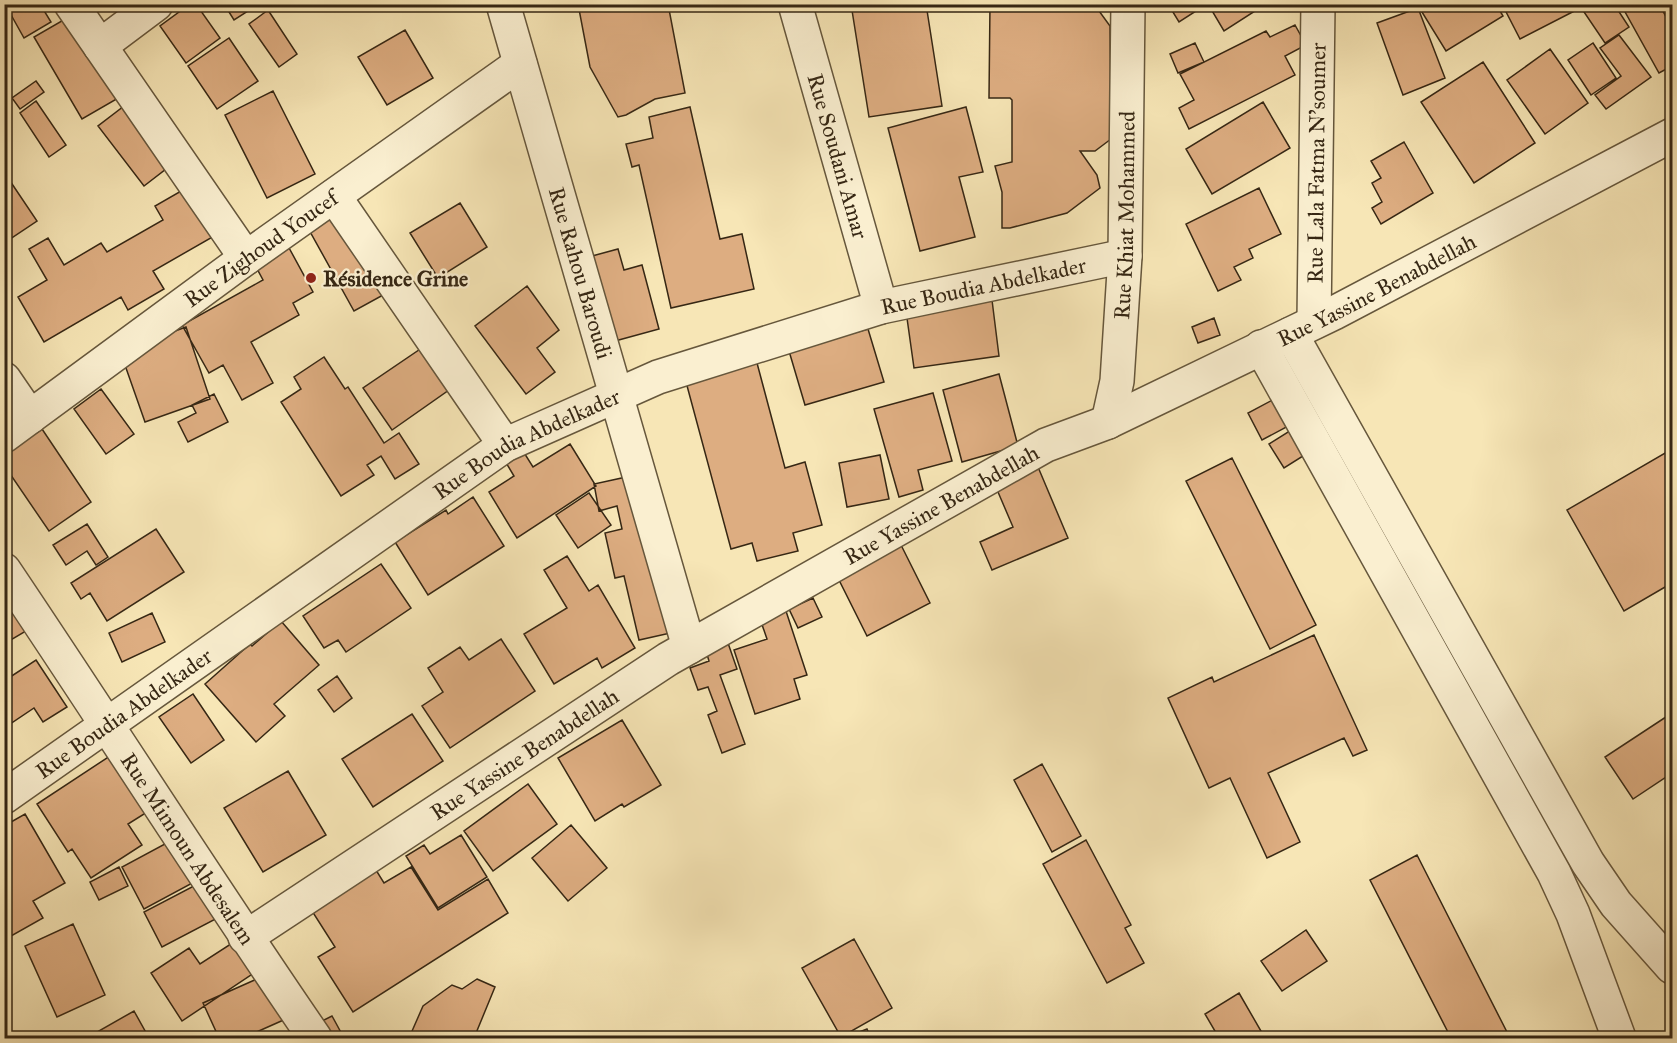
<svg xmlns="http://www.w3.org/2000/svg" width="1677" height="1043" font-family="'IM FELL Great Primer',serif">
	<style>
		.building { fill: #ddad81; stroke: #362714; stroke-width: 1.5 }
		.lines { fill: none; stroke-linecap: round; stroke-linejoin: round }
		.minor-casing { stroke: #66573c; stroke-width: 36 }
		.minor { stroke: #faefd0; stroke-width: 33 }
		.poi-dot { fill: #8f2418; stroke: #faefd0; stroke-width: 2 }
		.labels { text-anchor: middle; stroke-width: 4.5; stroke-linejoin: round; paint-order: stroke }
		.street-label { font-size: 22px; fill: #362714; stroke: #faefd0 }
		.poi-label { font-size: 22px; font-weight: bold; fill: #362714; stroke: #faefd0; text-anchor: start }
	</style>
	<rect width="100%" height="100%" fill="#f7e6b6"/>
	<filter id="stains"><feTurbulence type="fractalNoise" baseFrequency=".00333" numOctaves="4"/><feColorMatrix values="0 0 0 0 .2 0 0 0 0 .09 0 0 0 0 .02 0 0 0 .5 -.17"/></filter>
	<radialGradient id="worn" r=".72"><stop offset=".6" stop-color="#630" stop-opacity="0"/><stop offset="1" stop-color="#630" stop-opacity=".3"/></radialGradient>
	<!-- building -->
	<path class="building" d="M5 4H51L43 9 51 22 24 38Z
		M190 4H196L220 38 186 63 160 26Z
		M224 4H259L234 20Z
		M578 4H668L685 93 655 99 626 115 618 117 590 67Z
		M851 4H926L942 106 869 117Z
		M990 4H1094L1110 26 1111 139 1095 151H1080L1097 175 1100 188 1067 213 1010 228H1002V192L995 166 1012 162V100L1010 98H989Z
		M1168 4H1207L1179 22Z
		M1208 4H1266L1224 31Z
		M1417 4H1496L1503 16 1446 51Z
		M1502 4H1588L1520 39Z
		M1590 4H1614L1629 27 1605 43 1582 9Z
		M1634 4H1659L1672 28V66L1659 73 1624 10Z
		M1418 8 1445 78 1403 95 1377 23Z
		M268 10 297 54 279 67 249 24Z
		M79 11 127 93 82 119 34 37Z
		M1295 25 1306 45 1285 56 1295 75 1189 129 1179 108 1194 100 1180 74 1266 31 1270 37Z
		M405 30 433 78 387 105 358 57Z
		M1619 35 1651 77 1606 109 1595 95 1621 76 1600 48Z
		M229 38 258 81 217 109 188 66Z
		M1195 43 1204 62 1178 73 1170 54Z
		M1593 43 1616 78 1591 95 1568 60Z
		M1550 49 1588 103 1545 134 1507 80Z
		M1483 62 1535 143 1474 183 1421 102Z
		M36 81 44 92 20 109 12 98Z
		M273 91 315 174 267 198 225 115Z
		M36 101 66 145 49 157 20 113Z
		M1263 102 1290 148 1212 194 1186 149Z
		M128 103 175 162 144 186 98 126Z
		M690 107 720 239 742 234 754 289 671 308 639 165 632 167 626 144 653 138 649 117Z
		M966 107 983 172 959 177 975 237 920 251 888 128Z
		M1404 142 1433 193 1381 224 1372 208 1382 202 1372 183 1381 178 1371 161Z
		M4 172 37 221 4 243Z
		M195 183 223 231 153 271 164 289 128 310 121 297 44 342 18 297 47 280 29 249 48 238 64 265 101 243 107 252 163 220 155 206Z
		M1259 188 1281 234 1249 249 1253 258 1234 267 1241 280 1218 291 1186 224Z
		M460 203 487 247 438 278 410 233Z
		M341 210 405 283 354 311 308 228Z
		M288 246 313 292 293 303 299 315 251 342 273 383 242 400 223 365 209 373 182 325 263 280 255 265Z
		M618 249 624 270 642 265 659 329 604 344 581 259Z
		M527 286 559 330 537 348 555 372 526 394 475 326Z
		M992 300 999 356 914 368 906 311Z
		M1214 318 1220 335 1198 343 1192 327Z
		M186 327 210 399 145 422 120 351Z
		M868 329 884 382 805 405 789 351Z
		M438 337 466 378 392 430 363 388Z
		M324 357 345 389 348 387 384 443 399 433 419 464 395 479 381 456 367 465 374 475 341 496 281 402 301 389 294 377Z
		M757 363 785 468 805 462 822 525 793 533 798 551 757 561 752 543 731 549 686 382Z
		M999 374 1018 446 962 462 943 390Z
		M101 389 134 434 106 454 74 409Z
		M933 393 952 461 918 470 923 490 899 497 874 409Z
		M214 394 228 422 188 442 178 422 196 413 192 405Z
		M1280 396 1294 423 1262 440 1248 413Z
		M40 426 91 502 49 531 4 465V450Z
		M1296 427 1311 451 1284 468 1269 444Z
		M570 444 596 486 517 538 489 492 514 476 505 461 523 451 533 467Z
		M1672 449V583L1624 611 1567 510Z
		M880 455 889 499 847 507 839 463Z
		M1232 458 1316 625 1270 649 1186 481Z
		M1038 467 1068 538 992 570 980 542 1013 527 995 485Z
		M631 476 675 632 639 640 624 576 615 578 605 533 622 529 617 506 599 511 594 484Z
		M589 493 611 525 578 548 556 515Z
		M473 497 504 546 428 595 395 542 446 510 448 514Z
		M87 524 108 557 96 565 87 551 66 565 53 545Z
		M156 529 184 572 107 621 90 593 81 599 71 583Z
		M900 543 930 603 867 636 837 576Z
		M567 556 589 591 598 585 635 648 602 668 597 658 554 684 524 634 567 608 544 570Z
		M381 564 411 608 346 652 338 640 324 648 303 616Z
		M4 587 43 621 4 644Z
		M813 598 822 617 798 628 789 609Z
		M784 605 807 675 794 679 800 699 755 714 734 650 767 639 758 613Z
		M152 613 165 642 122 662 109 633Z
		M281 621 319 665 274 704 285 716 256 742 205 684 250 644 252 646Z
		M1314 635 1367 750 1353 756 1344 738 1268 773 1300 842 1267 858 1230 778 1209 788 1168 698 1212 677 1214 682Z
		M501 639 535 691 450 748 422 706 443 692 428 668 460 647 469 660Z
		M728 643 737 669 720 675 745 744 722 753 708 715 717 711 708 687 698 690 690 668 709 661 706 651Z
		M36 660 67 707 43 722 34 708 4 728V681Z
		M337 676 352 698 334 712 318 690Z
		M193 694 224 740 191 763 159 717Z
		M1672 713V773L1633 799 1605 757Z
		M412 714 443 761 373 807 342 759Z
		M622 720 661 785 624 807 622 804 595 821 558 758Z
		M116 752 152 809 128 824 142 845 91 878 72 849 68 852 37 804Z
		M1042 764 1081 836 1052 852 1014 780Z
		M288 771 326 835 263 872 224 808Z
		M528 784 557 824 493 871 464 831Z
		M25 814 65 883 33 901 43 918 4 940V826Z
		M571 825 607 868 568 901 532 858Z
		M461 835 487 877 438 908 406 856 424 845 430 854Z
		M176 838 198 880 144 909 122 867Z
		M1086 840 1131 925 1125 928 1144 963 1107 983 1043 864Z
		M1417 855 1510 1038H1451L1370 880Z
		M119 867 128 886 99 900 90 882Z
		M411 867 438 910 488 879 508 913 353 1012 318 957 335 947 312 911 376 870 384 883Z
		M211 877 229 912 162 947 144 912Z
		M73 924 105 995 57 1017 25 946Z
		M1306 930 1327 961 1282 991 1261 961Z
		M240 938 260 969 182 1021 151 973 189 948 200 964Z
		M854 939 892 1008 841 1037 802 968Z
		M268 974 288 1018 243 1038H219L203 1003Z
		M477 979 495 987 474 1038H409L423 1006 452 985 462 989Z
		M1239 993 1265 1038H1219L1205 1014Z
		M134 1011 149 1038H91L90 1036Z
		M332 1016 344 1038H288Z
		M867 1029 871 1038H844Z"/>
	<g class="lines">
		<!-- minor casing -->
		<g class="minor-casing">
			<g id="minor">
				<path d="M71 4 246 258"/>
				<path id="s1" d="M503 4 689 647"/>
				<path id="s2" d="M795 4 881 307"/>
				<path d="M100 46 156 4"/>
				<path d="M334 196 505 445"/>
				<path id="s3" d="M1314 322 1318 4"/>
				<path d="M1291 334 1588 863 1616 904 1672 967"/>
				<path d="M1261 347 1554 873 1573 914 1619 1038"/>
				<path d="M4 379 30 417"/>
				<path id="s4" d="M1108 422 1117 381 1125 256 1128 4"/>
				<path id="s5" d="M4 436 246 258 520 64"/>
				<path id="s6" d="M4 570C109 726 209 884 315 1038"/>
				<path id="s7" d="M4 797 505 445 658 377 881 307 1125 256"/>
				<path id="s8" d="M245 937 257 930 668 659 1046 445 1108 422 1334 313 1672 135"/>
			</g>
		</g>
		<!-- minor -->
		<use href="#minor" class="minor"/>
	</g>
	<!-- markers -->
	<circle class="poi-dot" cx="311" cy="278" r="6"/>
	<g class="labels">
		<!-- street labels -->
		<g class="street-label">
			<text dy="8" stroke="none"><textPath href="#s2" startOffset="158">Rue Soudani Amar</textPath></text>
			<text dy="8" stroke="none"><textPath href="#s3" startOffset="159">Rue Lala Fatma N'soumer</textPath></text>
			<text dy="8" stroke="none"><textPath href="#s4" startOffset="208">Rue Khiat Mohammed</textPath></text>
			<text dy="8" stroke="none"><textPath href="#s5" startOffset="318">Rue Zighoud Youcef</textPath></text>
			<text dy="8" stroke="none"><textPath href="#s1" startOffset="280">Rue Rahou Baroudi</textPath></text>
			<text dy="8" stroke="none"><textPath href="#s7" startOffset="1118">Rue Boudia Abdelkader</textPath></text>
			<text dy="8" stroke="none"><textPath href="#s8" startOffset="1306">Rue Yassine Benabdellah</textPath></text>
			<text dy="8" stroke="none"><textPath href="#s7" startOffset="632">Rue Boudia Abdelkader</textPath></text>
			<text dy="8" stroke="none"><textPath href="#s8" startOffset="820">Rue Yassine Benabdellah</textPath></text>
			<text dy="8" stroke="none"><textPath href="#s7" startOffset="146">Rue Boudia Abdelkader</textPath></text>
			<text dy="8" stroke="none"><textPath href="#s8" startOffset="334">Rue Yassine Benabdellah</textPath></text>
			<text dy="8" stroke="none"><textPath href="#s6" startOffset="334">Rue Mimoun Abdesalem</textPath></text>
		</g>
		<!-- poi labels -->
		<g class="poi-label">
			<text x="323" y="286">Résidence Grine</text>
		</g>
	</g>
	<!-- margin -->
	<rect width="1677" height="1043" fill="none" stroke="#f7e6b6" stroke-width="24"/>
	<rect x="6" y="6" width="1665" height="1031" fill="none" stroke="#362714" stroke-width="3"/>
	<rect x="12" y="12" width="1653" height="1019" fill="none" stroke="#362714" stroke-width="1.5"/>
	<rect width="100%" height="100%" filter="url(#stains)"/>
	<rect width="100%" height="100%" fill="url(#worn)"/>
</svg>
